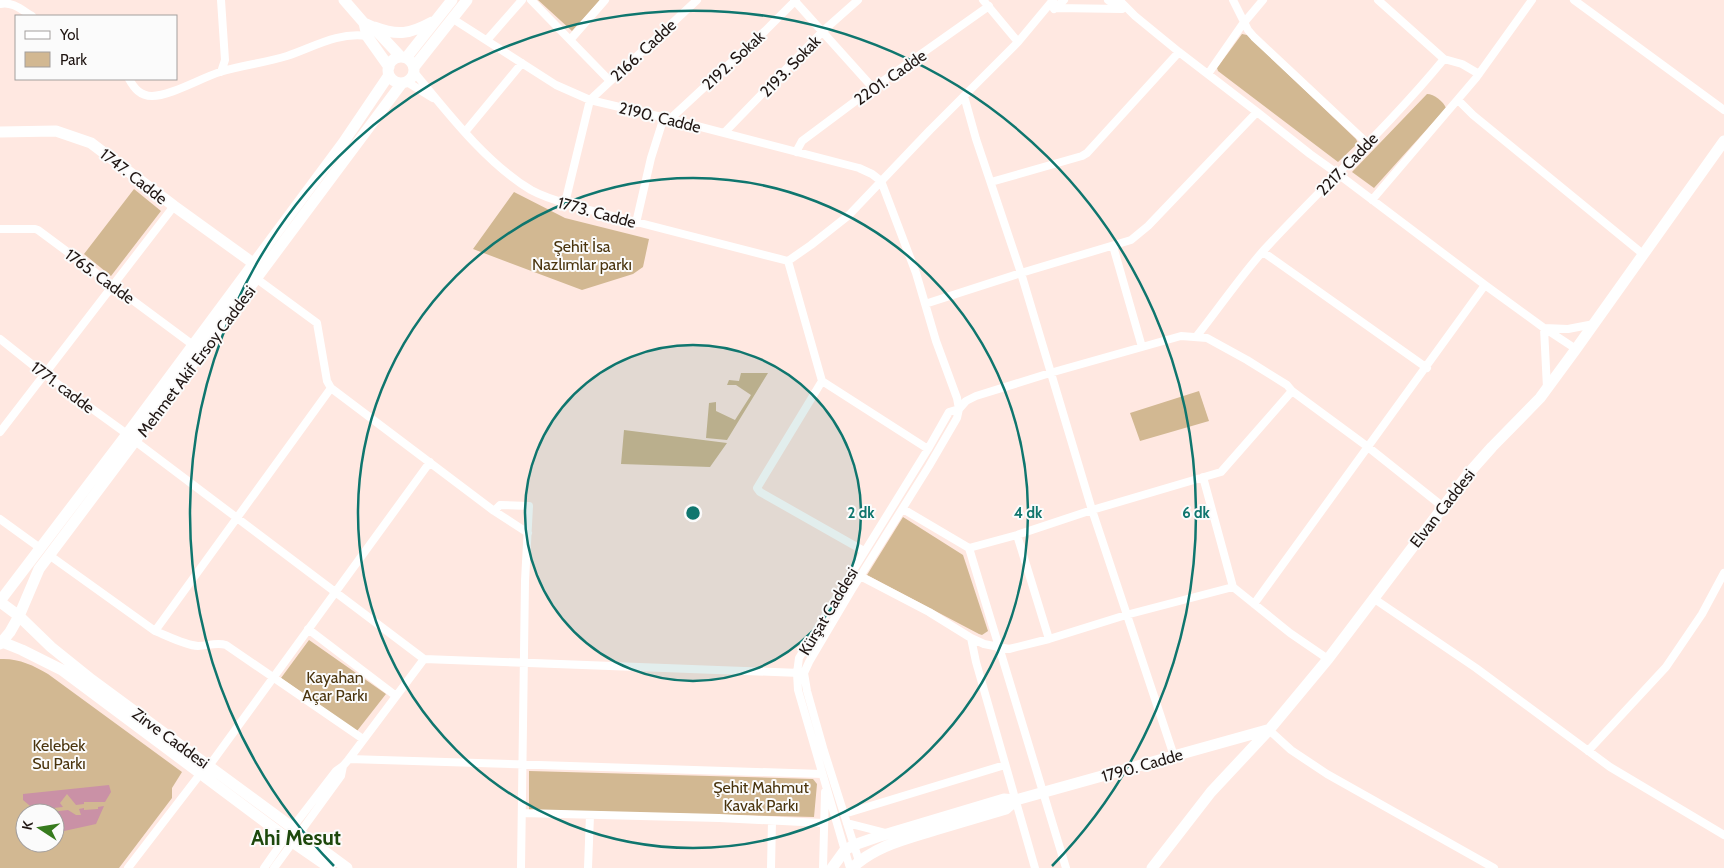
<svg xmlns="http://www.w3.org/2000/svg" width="1724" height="868" font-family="Cabin,sans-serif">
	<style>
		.green { fill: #d2b892; fill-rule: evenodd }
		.water { fill: #ca91a6 }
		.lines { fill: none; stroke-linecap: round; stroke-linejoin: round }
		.street { stroke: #fff; stroke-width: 8 }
		.secondary { stroke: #fff; stroke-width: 11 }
		.ring { fill: none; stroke: #0f766e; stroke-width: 2.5 }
		.labels { text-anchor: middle; stroke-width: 4; stroke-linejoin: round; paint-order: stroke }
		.street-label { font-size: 16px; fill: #1f1512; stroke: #fbfbfb }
		.park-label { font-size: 16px; fill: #4a340d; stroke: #fbfbfb }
		.district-label { font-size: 21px; font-weight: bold; fill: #1d480c; stroke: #fbfbfb }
		.centre { fill: #0f766e; stroke: #fbfbfb; stroke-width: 2.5 }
		.ring-label { font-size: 15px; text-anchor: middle; font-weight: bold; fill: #0f766e; stroke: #fbfbfb; stroke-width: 4; stroke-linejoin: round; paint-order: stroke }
	</style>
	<rect width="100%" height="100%" fill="#ffe8e1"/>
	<!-- green -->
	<path class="green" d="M538 0H600L572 31Z
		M1242 34 1247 35 1356 139 1358 143 1338 162 1218 71 1217 68Z
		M1427 94C1434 94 1444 102 1446 108L1374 188 1352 172Z
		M134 189 161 211 111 276 84 254Z
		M514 192 565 218 649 239 643 267 633 274 582 290 473 249Z
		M741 373H768L727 440 706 438 709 403 716 402V411L735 420 751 395 736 385H727L729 380 739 381Z
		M1199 391 1209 421 1140 441 1130 413Z
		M624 430 727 443 710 467 621 464Z
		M903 517 963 555 988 631 982 635 979 634 867 575Z
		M309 640 386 694 357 731 281 678Z
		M0 659C18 658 33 665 48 674L182 772 172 788V798L119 868H0ZM25 813H55V843H25Z
		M529 771 813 779 817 784 814 817 529 810Z"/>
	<!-- water -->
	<path class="water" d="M109 785 111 792 105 802H84V804L76 805 67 794 60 803 63 807 35 810 23 800V794Z
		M104 806 96 824 55 833V813H42L68 810 76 815H81L79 809 84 808V810L98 809V807Z"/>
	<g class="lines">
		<!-- street -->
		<path class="street" d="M221 0 225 60 221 72
			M531 0 610 81
			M794 0 873 88
			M983 0 1018 42
			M1108 0 1121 8
			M1119 0 1135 16 1179 52 1257 112 1310 154 1338 174 1485 285 1544 328 1576 349
			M1233 0 1248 30 1254 37 1367 143
			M1574 0 1724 110
			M0 4C12 1 22 10 32 16
			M1056 8 1122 9
			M1054 9 1064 0
			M453 19 556 85 590 100 670 119 859 168 872 174 881 181
			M487 40 522 0
			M570 40 605 0
			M1444 59 1462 64 1479 74
			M414 72C447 112 486 163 531 190 547 199 565 203 582 208L788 261
			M1208 74 1242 25 1263 0
			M129 79C134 88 140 96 152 96 170 96 201 78 220 72 242 65 265 63 287 56 314 47 337 32 367 36
			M407 82 433 98
			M964 96 976 139 1021 273 1092 510 1174 756
			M1458 100 1473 115 1643 254
			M670 119 765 31 796 0
			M465 132 522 63
			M724 133 823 31 858 0
			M796 152 802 141 873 88 989 6
			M991 182 1082 156 1087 153 1179 52
			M1372 200 1476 78 1532 0
			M565 203 590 100 697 0
			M636 223 651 158 664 117
			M0 229H35L38 230 193 345
			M1113 246 1142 347
			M1263 252 1427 368
			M925 304 1021 273 1131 240 1148 226 1257 112
			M1196 337C1219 308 1240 277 1264 250 1323 186 1389 126 1444 59L1378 0
			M0 339 44 374 127 434
			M822 381 757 488 760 492 864 551
			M331 388 494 511 528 533
			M1547 388 1544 328 1568 329 1594 324
			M0 432 174 206
			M135 441 424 659 800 673
			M928 449 822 381 788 261 811 245 849 215 930 130 1018 42 1053 0
			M1203 477 1233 587
			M903 509 969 548 1017 535 1092 510 1221 472 1292 391
			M494 511 500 505 529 506 525 581 521 868
			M0 519 40 548
			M1017 535 1049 639
			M969 548 1066 868
			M49 555 155 631 331 388 327 381 317 323 257 279
			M860 576 929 612 971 638 984 644 1009 649 1049 639 1126 615 1233 587 1290 633 1328 659
			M1373 598 1476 668 1610 767 1724 835
			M1254 604 1485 285
			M308 629 396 696
			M155 631C168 636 184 645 198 646 208 646 216 642 226 645L363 739
			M971 638 976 662 1035 868
			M1269 730 1291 750 1327 774 1494 868
			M1588 751 1666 667 1702 614 1724 573
			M349 759 822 774
			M209 766 430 462
			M522 813 719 818 823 823
			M844 814 1005 765
			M847 823 886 833
			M859 861 824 751 807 691 804 673 809 662 851 591 929 466 957 418 959 409 957 398 936 341 916 273 881 181
			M128 868 201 773
			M264 868 292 828 336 771 343 766 349 759 424 659
			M274 868 341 776 343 766
			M588 868 590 815
			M771 868 772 821
			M823 868 825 792
			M850 868 798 690 797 673 799 658 928 449 949 412 959 409 966 401 976 396 1050 373 1181 336 1207 338 1247 360 1287 385 1292 391 1368 447 1442 506"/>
		<!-- secondary -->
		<path class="secondary" d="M344 0 364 23 373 27 401 57
			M364 23 367 36 389 67
			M374 27C398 36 410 34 432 22
			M388 70a13 13 0 1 1 26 0a13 13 0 1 1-26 0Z
			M406 58 452 0
			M414 67 467 0
			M0 132 56 131 91 143 174 206 253 263
			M0 601 127 434 343 143 389 75
			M0 602 19 616 51 647 92 680 347 868
			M0 641 22 650 62 670 288 839 330 868
			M0 644 10 632 19 616 39 569 135 441 402 83
			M832 868 845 850 854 845 877 837 1004 799 1016 800 1267 730
			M852 868C875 846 906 839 935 830 959 823 982 816 1006 809L1016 800
			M1152 868 1211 792 1269 730 1328 659 1468 474 1492 447 1540 398 1576 349 1724 141"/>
	</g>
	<!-- distance rings -->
	<circle cx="693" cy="513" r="168" fill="#0f766e" fill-opacity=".12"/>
	<g class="ring">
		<circle cx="693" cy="513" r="168"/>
		<circle cx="693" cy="513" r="335"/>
		<path d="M334 866A503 503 0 1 1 1052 866"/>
	</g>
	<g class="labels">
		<!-- street labels -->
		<g class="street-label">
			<text transform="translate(643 50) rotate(-43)" y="6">2166. Cadde</text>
			<text transform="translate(733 60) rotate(-43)" y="6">2192. Sokak</text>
			<text transform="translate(790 66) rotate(-46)" y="6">2193. Sokak</text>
			<text transform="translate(890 77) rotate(-35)" y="6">2201. Cadde</text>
			<text transform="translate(660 117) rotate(14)" y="6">2190. Cadde</text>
			<text transform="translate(1347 164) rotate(-46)" y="6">2217. Cadde</text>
			<text transform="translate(134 176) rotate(38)" y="6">1747. Cadde</text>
			<text transform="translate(597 212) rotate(15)" y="6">1773. Cadde</text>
			<text transform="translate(100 276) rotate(36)" y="6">1765. Cadde</text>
			<text transform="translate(196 361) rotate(-53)" y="6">Mehmet Akif Ersoy Caddesi</text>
			<text transform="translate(63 387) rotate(37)" y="6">1771. cadde</text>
			<text transform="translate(1442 508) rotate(-52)" y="6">Elvan Caddesi</text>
			<text transform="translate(828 611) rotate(-59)" y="6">Kürşat Caddesi</text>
			<text transform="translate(171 738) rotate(36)" y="6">Zirve Caddesi</text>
			<text transform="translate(1142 765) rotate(-16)" y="6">1790. Cadde</text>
		</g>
		<!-- park labels -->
		<g class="park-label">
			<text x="582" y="252">Şehit İsa<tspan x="582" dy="18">Nazlımlar parkı</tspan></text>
			<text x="335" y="683">Kayahan<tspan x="335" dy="18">Açar Parkı</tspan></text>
			<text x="59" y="751">Kelebek<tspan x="59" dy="18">Su Parkı</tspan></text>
			<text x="761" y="793">Şehit Mahmut<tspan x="761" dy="18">Kavak Parkı</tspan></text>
		</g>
		<!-- district labels -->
		<g class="district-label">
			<text x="296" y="845">Ahi Mesut</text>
		</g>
	</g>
	<circle cx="693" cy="513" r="8" class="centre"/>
	<g class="ring-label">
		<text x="861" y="518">2 dk</text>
		<text x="1028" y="518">4 dk</text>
		<text x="1196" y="518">6 dk</text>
	</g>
	<!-- legend -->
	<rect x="15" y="15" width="162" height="65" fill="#fbfbfb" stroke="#a39f9e"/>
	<rect x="25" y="31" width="25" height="8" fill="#ffffff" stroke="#a39f9e"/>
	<text x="60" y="40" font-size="15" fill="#1f1512">Yol</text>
	<rect x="25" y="52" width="25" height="15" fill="#d2b892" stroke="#a39f9e"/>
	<text x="60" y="65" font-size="15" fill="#1f1512">Park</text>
	<!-- north arrow -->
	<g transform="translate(40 828) rotate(282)"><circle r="24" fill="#fbfbfb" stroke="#a39f9e"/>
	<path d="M0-4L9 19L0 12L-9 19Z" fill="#377b1e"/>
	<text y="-8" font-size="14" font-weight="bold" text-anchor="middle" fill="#1f1512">K</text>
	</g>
</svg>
